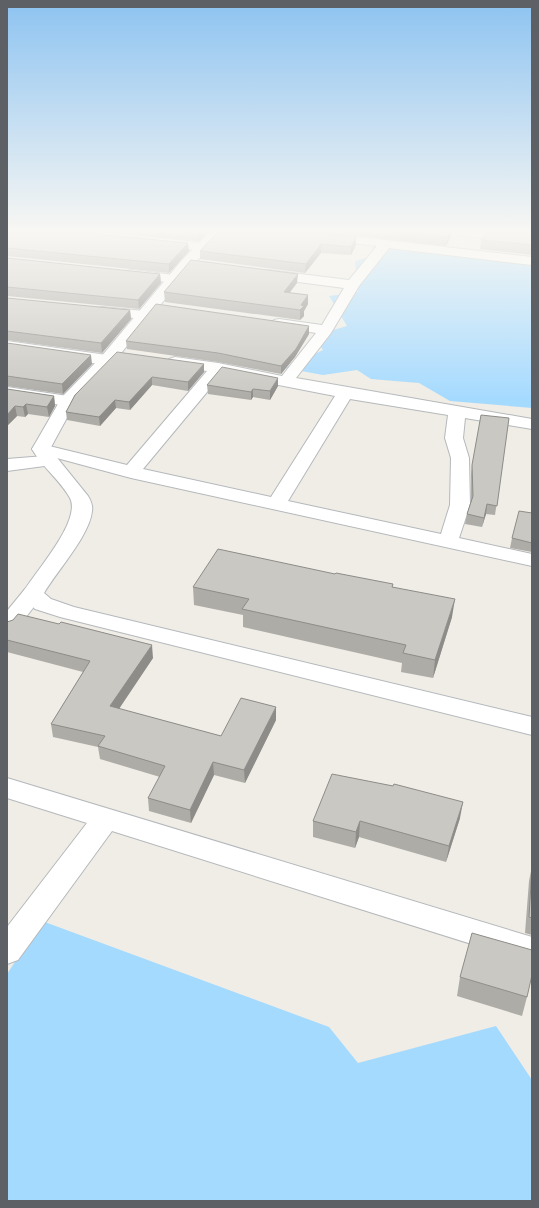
<svg xmlns="http://www.w3.org/2000/svg" width="539" height="1208" font-family="Inter,sans-serif">
	<style>
		.water { fill: #a5daff }
		.lines { fill: none; stroke-linecap: round; stroke-linejoin: round }
		.street-casing { stroke: #b5b8bc; stroke-width: 2 }
		.secondary-casing { stroke: #b4b8bd; stroke-width: 2 }
		.street { fill: #fff; fill-rule: evenodd }
		.secondary { fill: #fff; fill-rule: evenodd }
		.wall { fill: #aeaca7 }
		.shaded-wall { fill: #8d8c88 }
		.building { fill: #cac8c2; stroke: #8d8c88 }
	</style>
	<rect width="100%" height="100%" fill="#efede5"/>
	<!-- water -->
	<path class="water" d="M408 239 457 252 532 261V408L450 401 419 383 371 379 357 370 323 375 285 368 323 350 313 336 347 326 329 296 358 292 355 261 370 257 374 244Z
		M42 921 329 1027 358 1063 496 1026 532 1080V1201H7V974Z"/>
	<g class="lines">
		<!-- street casing -->
		<g class="street-casing">
			<path id="street" d="M266 230H299L532 257V265L389 248 359 286 331 333 296 378 532 419V429L465 418 463 438 469 458 470 505 459 538 532 554V566L131 478 53 457 55 461 52 465 7 471V459L45 456 35 453 32 449 35 445 41 444 127 465 207 371 169 365 167 362 169 359 175 357 218 363 282 376 316 333 274 326 272 323 274 320 279 319 322 325 344 288 268 278 263 277 261 274 263 271 268 270 349 280 377 246 272 234ZM222 374 335 396 271 497 143 469ZM350 399 448 415 445 438 451 458 450 505 441 534 288 501Z
				M438 230H476L532 235V243L444 234Z
				M159 238 204 243 210 247 204 251 154 245 153 242Z
				M132 270 174 275 179 276 181 279 179 282 174 283 127 277 125 274 127 271Z
				M102 307 144 311 149 312 151 315 149 318 144 319 97 314 95 311 97 308Z
				M7 341 107 355 113 357 115 360 113 363 107 365 7 351Z
				M7 387 68 396 74 397 76 401 74 405 68 406 7 397Z
				M33 587 41 589 44 594 15 631 7 633V611L25 589Z
				M7 778 532 937V963L112 831 18 960 7 964V927L87 823 7 798Z"/>
		</g>
		<!-- secondary casing -->
		<g class="secondary-casing">
			<path id="secondary" d="M212 230H225L192 266 113 363 75 403 50 449 88 496C91 501 93 506 92 511 90 535 57 571 44 593L51 599 74 607 532 717V735L60 617 35 609 22 594C34 573 82 521 70 498 60 480 42 467 32 449L62 397 101 357 182 260Z"/>
		</g>
		<!-- street -->
		<use href="#street" class="street"/>
		<!-- secondary -->
		<use href="#secondary" class="secondary"/>
	</g>
	<!-- wall -->
	<path class="wall" d="M7 230 189 251 169 273 7 256Z
		M75 230H210L199 241Z
		M308 230H452L451 236 446 246Z
		M496 230H532V234Z
		M532 234V255L480 249 481 240Z
		M356 237V245L351 255 321 253 305 273 200 259V251Z
		M7 258 160 274 161 283 139 309 7 296Z
		M297 283 290 292 308 304 304 311V316L300 320 165 302 164 292Z
		M7 298 130 310 131 319 102 353 7 340Z
		M309 334 295 357 281 374 218 362 127 349 126 341Z
		M7 343 92 364 63 394 7 386Z
		M204 364V372L188 391 152 385 130 410 116 408 100 426 67 420 66 412 75 395Z
		M207 385 278 386 270 400 253 397 251 400 208 394Z
		M7 389 54 396 55 406 49 417 28 414 25 417 17 416 7 426Z
		M509 418 495 515 486 514 482 527 465 524 467 514 471 500V474L472 465Z
		M532 513V552L510 548 512 538Z
		M193 587H393L452 617 433 678 401 672 402 663 243 627V615L194 605Z
		M7 622 153 658 119 709 221 736 276 720 245 783 214 775 191 823 149 811 148 798 160 777 100 759 98 747 53 737 51 724 83 672 7 652Z
		M460 818 446 862 359 837 355 848 313 837V821Z
		M532 866V935L525 933 529 881Z
		M460 977 527 997 522 1016 457 996Z"/>
	<!-- shaded-wall -->
	<path class="shaded-wall" d="M202 230H210L199 241V233Z
		M451 230H452L451 236 446 246 447 237Z
		M356 237V245L351 255V247Z
		M188 243 189 251 169 273V264Z
		M321 244V253L305 273 306 264Z
		M160 274 161 283 139 309 138 300Z
		M298 274 297 283 283 301 284 292Z
		M308 295V304L304 311V316L300 320V310L301 305Z
		M130 310 131 319 102 353 101 343Z
		M309 326V334L295 357 281 374V366Z
		M91 355 92 364 63 394 62 384Z
		M204 364V372L188 391V382Z
		M152 377V385L130 410 129 402Z
		M278 378V386L270 400V391Z
		M253 389V397L251 400V392Z
		M54 396 55 406 49 417 47 407Z
		M115 400 116 408 100 426 99 417Z
		M26 404 28 414 25 417 23 407Z
		M15 406 17 416 7 426V415Z
		M487 504 486 514 482 527 484 518Z
		M455 599 452 617 433 678 435 660Z
		M152 645 153 658 112 719 110 706Z
		M276 707V720L245 783 244 770Z
		M213 762 214 775 191 823 190 810Z
		M463 802 460 818 446 862 449 846Z
		M360 821 359 837 355 848 356 832Z"/>
	<!-- building -->
	<path class="building" d="M7 230H53L188 243 169 264 7 248Z
		M163 230H202L199 233Z
		M220 230H292L356 237 351 247 321 244 306 264 200 251Z
		M380 230H451L447 237Z
		M489 230 532 234V245L481 240Z
		M7 258 160 274 138 300 7 287Z
		M191 260 298 274 284 292 308 295 301 305 304 306 300 310 164 292Z
		M7 298 130 310 101 343 7 331Z
		M156 304 309 326 296 349 281 366 218 353 126 341Z
		M7 343 91 355 62 384 7 376Z
		M117 352 204 364 188 382 152 377 129 402 115 400 99 417 66 412 75 395Z
		M222 367 278 378 270 391 253 389 251 392 207 385Z
		M7 389 54 396 47 407 26 404 23 407 15 406 7 415Z
		M481 415 509 418 497 506 487 504 484 518 467 514 473 496 472 465Z
		M519 511 532 513V543L512 538Z
		M218 549 335 574 336 573 393 584 392 587 455 599 435 660 403 653 406 645 242 609 249 599 193 587Z
		M18 614 59 624 61 622 152 645 110 706 221 736 241 698 276 707 244 770 213 762 190 810 148 798 165 766 98 746 105 736 51 724 90 661 7 640V622L13 620Z
		M332 774 393 786 394 784 463 802 449 846 360 821 356 832 313 821Z
		M532 868V918L529 917Z
		M472 933 532 950V975L527 997 460 977Z"/>
	<!-- sky -->
	<linearGradient id="sky" x2="0" y2="1"><stop stop-color="#8dc3f1"/><stop offset="0.58" stop-color="#f8f7f3"/><stop offset="1" stop-color="#f8f7f3" stop-opacity="0"/></linearGradient>
	<rect width="539" height="399" fill="url(#sky)"/>
	<!-- border -->
	<rect width="539" height="1208" fill="none" stroke="#5d6166" stroke-width="16"/>
</svg>
